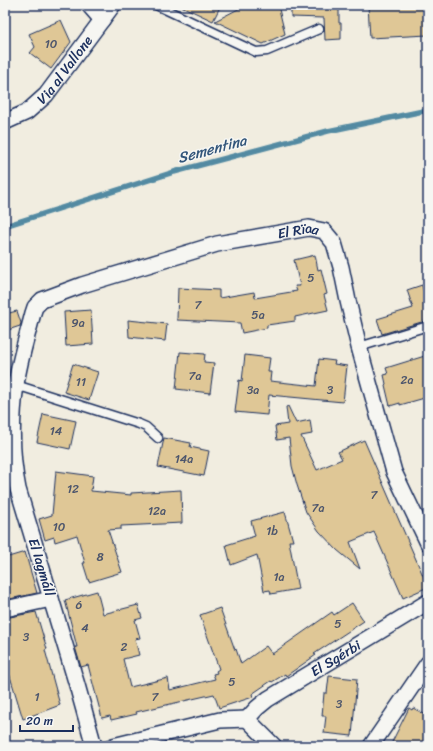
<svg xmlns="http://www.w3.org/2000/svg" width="433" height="751" font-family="Sriracha,sans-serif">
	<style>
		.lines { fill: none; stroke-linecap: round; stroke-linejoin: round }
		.stream { stroke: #528aa2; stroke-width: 5.5 }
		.building { fill: #dfc796; stroke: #1b2f5e }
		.service-casing { stroke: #1b2f5e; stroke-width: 11 }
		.minor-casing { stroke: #1b2f5e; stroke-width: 18 }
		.service { stroke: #f6f6f2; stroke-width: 8 }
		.minor { stroke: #f6f6f2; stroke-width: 15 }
		.labels { text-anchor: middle; stroke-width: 3; stroke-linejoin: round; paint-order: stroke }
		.number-label { font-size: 12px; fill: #4c556c }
		.street-label { font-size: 14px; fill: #1b2f5e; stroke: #f6f6f2 }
		.water-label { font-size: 15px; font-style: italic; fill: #32557a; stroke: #f6f6f2 }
	</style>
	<rect width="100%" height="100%" fill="#f1ede0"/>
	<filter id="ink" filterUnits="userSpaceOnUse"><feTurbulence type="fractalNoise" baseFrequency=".025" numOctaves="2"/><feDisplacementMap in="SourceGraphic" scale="8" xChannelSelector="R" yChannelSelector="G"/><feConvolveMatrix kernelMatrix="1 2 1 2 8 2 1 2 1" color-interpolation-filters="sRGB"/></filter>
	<g filter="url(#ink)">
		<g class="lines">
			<!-- stream -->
			<path class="stream" d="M5 226 174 172 328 131 428 110"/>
		</g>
		<!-- building -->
		<path class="building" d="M179 5H221L213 21Z
			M246 5H278L285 34 263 44 215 21Z
			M291 5H339V23H341V39L325 40 324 18 291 17Z
			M368 5H427L428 35 370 38Z
			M61 20 71 42 51 69 30 53 35 47 29 34Z
			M315 255 318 270 321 269 327 294 324 295 328 310 295 317V321L267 325V328L242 333 240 323 177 320 178 288 219 290V298L254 292 255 298 297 291 295 286H300L294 260Z
			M422 285 424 293 428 292V320L382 334 377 319 413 308 407 290Z
			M91 310 93 344 66 346 64 312Z
			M17 311 21 323 20 326 5 331V314Z
			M128 320 167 324 165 341 129 337Z
			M180 352 205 354 204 362 214 363 210 393 176 389Z
			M245 355 270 358 268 372H271L270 381 316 386 319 359 335 361 334 364 347 366 343 402 269 395 267 415 235 412 239 380 242 381Z
			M428 355V397L400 405V403L390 406 385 385 386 384 384 375 388 374 386 368Z
			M73 364 98 372 89 400 64 392Z
			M288 406 296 423 310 420 312 434 301 436 317 470 342 459 338 452 364 440 428 587 403 598 374 532 350 542 360 569 337 550 319 531 306 512 297 485 292 466 289 438 277 440 275 426 288 424 286 407Z
			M43 414 76 421 70 449 37 442Z
			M164 438 191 443 190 447 209 451 204 476 158 467Z
			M56 471 93 476 91 491 131 495V493L181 490 182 523 121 526V529L108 530 122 572 89 582 83 563H85L77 535 55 542 54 537 45 540 39 519 52 515Z
			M285 512 293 541H289L298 589 271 594 270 590 264 591 257 555 231 565 226 545 255 536 251 521Z
			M25 552 37 593 5 600V558Z
			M97 591 103 614 138 605 142 618 135 620 140 638 135 639 139 655 123 659 130 687 168 678 170 690 215 679 213 674 217 673 216 671 219 669 200 615 220 608 235 650 236 649 241 664 266 646 272 654 332 612 334 615 352 603 364 621 314 654 316 655 286 676 285 674 272 682 271 681 252 694 253 697 219 708 214 694 136 712 137 714 111 720 110 716 102 718 88 665 81 667 75 647H77L65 600Z
			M36 612 47 649 45 650 60 705 23 719 9 673 5 674V618Z
			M329 676 357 679 352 736 324 733 326 716H322L324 693H327Z
			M409 708 412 710 413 708 428 716V746H390Z"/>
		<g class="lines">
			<!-- service casing -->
			<g class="service-casing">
				<path id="service" d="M156 5 256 52 267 51 319 29
					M359 347 428 326
					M16 385 139 424 146 427 158 438"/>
			</g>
			<!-- minor casing -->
			<g class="minor-casing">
				<g id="minor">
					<path d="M89 5 102 20"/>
					<path id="s1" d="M5 122 27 112 46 95 113 5"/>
					<path d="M5 609 51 599"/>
					<path id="s2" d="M247 719 257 708 268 699 428 602"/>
					<path id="s3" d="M94 746 77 685 18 489C11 455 11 419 16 385 19 361 27 337 33 313L35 307 42 300 82 285 217 244 309 228 324 231 334 243 341 267 348 301 359 347 394 472 428 543"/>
					<path d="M113 746 220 720 247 719 274 746"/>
					<path d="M371 746 428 663"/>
				</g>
			</g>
			<!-- service -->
			<use href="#service" class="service"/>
			<!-- minor -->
			<use href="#minor" class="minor"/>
		</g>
	</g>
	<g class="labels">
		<!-- number labels -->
		<g class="number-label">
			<text x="51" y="48">10</text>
			<text x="311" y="282">5</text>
			<text x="198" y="309">7</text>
			<text x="258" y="319">5a</text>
			<text x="78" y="327">9a</text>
			<text x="195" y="380">7a</text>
			<text x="407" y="384">2a</text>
			<text x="81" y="386">11</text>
			<text x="253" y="394">3a</text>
			<text x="330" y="394">3</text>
			<text x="56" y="435">14</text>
			<text x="184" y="463">14a</text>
			<text x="73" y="493">12</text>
			<text x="374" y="499">7</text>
			<text x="318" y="512">7a</text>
			<text x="157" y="515">12a</text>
			<text x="59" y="531">10</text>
			<text x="272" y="535">1b</text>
			<text x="100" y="561">8</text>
			<text x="279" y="581">1a</text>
			<text x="79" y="609">6</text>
			<text x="338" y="628">5</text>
			<text x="85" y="632">4</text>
			<text x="26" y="641">3</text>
			<text x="124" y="651">2</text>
			<text x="232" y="686">5</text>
			<text x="37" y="701">1</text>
			<text x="155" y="701">7</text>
			<text x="339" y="708">3</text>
		</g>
		<!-- street labels -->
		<g class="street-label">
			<text dy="5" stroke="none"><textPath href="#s1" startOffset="81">Via al Vallone</textPath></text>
			<text dy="5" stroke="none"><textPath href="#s3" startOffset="729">El Rïaa</textPath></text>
			<text transform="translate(42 567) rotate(73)" y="5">El Iagmáll</text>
			<text dy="5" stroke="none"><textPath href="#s2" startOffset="108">El Sgérbi</textPath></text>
		</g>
		<!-- water labels -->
		<g class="water-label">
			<text transform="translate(212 149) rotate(-15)" y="5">Sementina</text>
		</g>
	</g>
	<!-- margin -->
	<rect width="433" height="751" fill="none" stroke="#f6f6f2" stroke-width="20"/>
	<rect x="10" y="10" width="413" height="731" fill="none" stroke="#1b2f5e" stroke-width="1.5" filter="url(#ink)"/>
	<!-- scale -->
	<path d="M20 725v6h53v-6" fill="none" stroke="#1b2f5e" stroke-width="2"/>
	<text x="26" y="725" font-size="12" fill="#1b2f5e" stroke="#f6f6f2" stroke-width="3" paint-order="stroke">20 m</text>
</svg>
